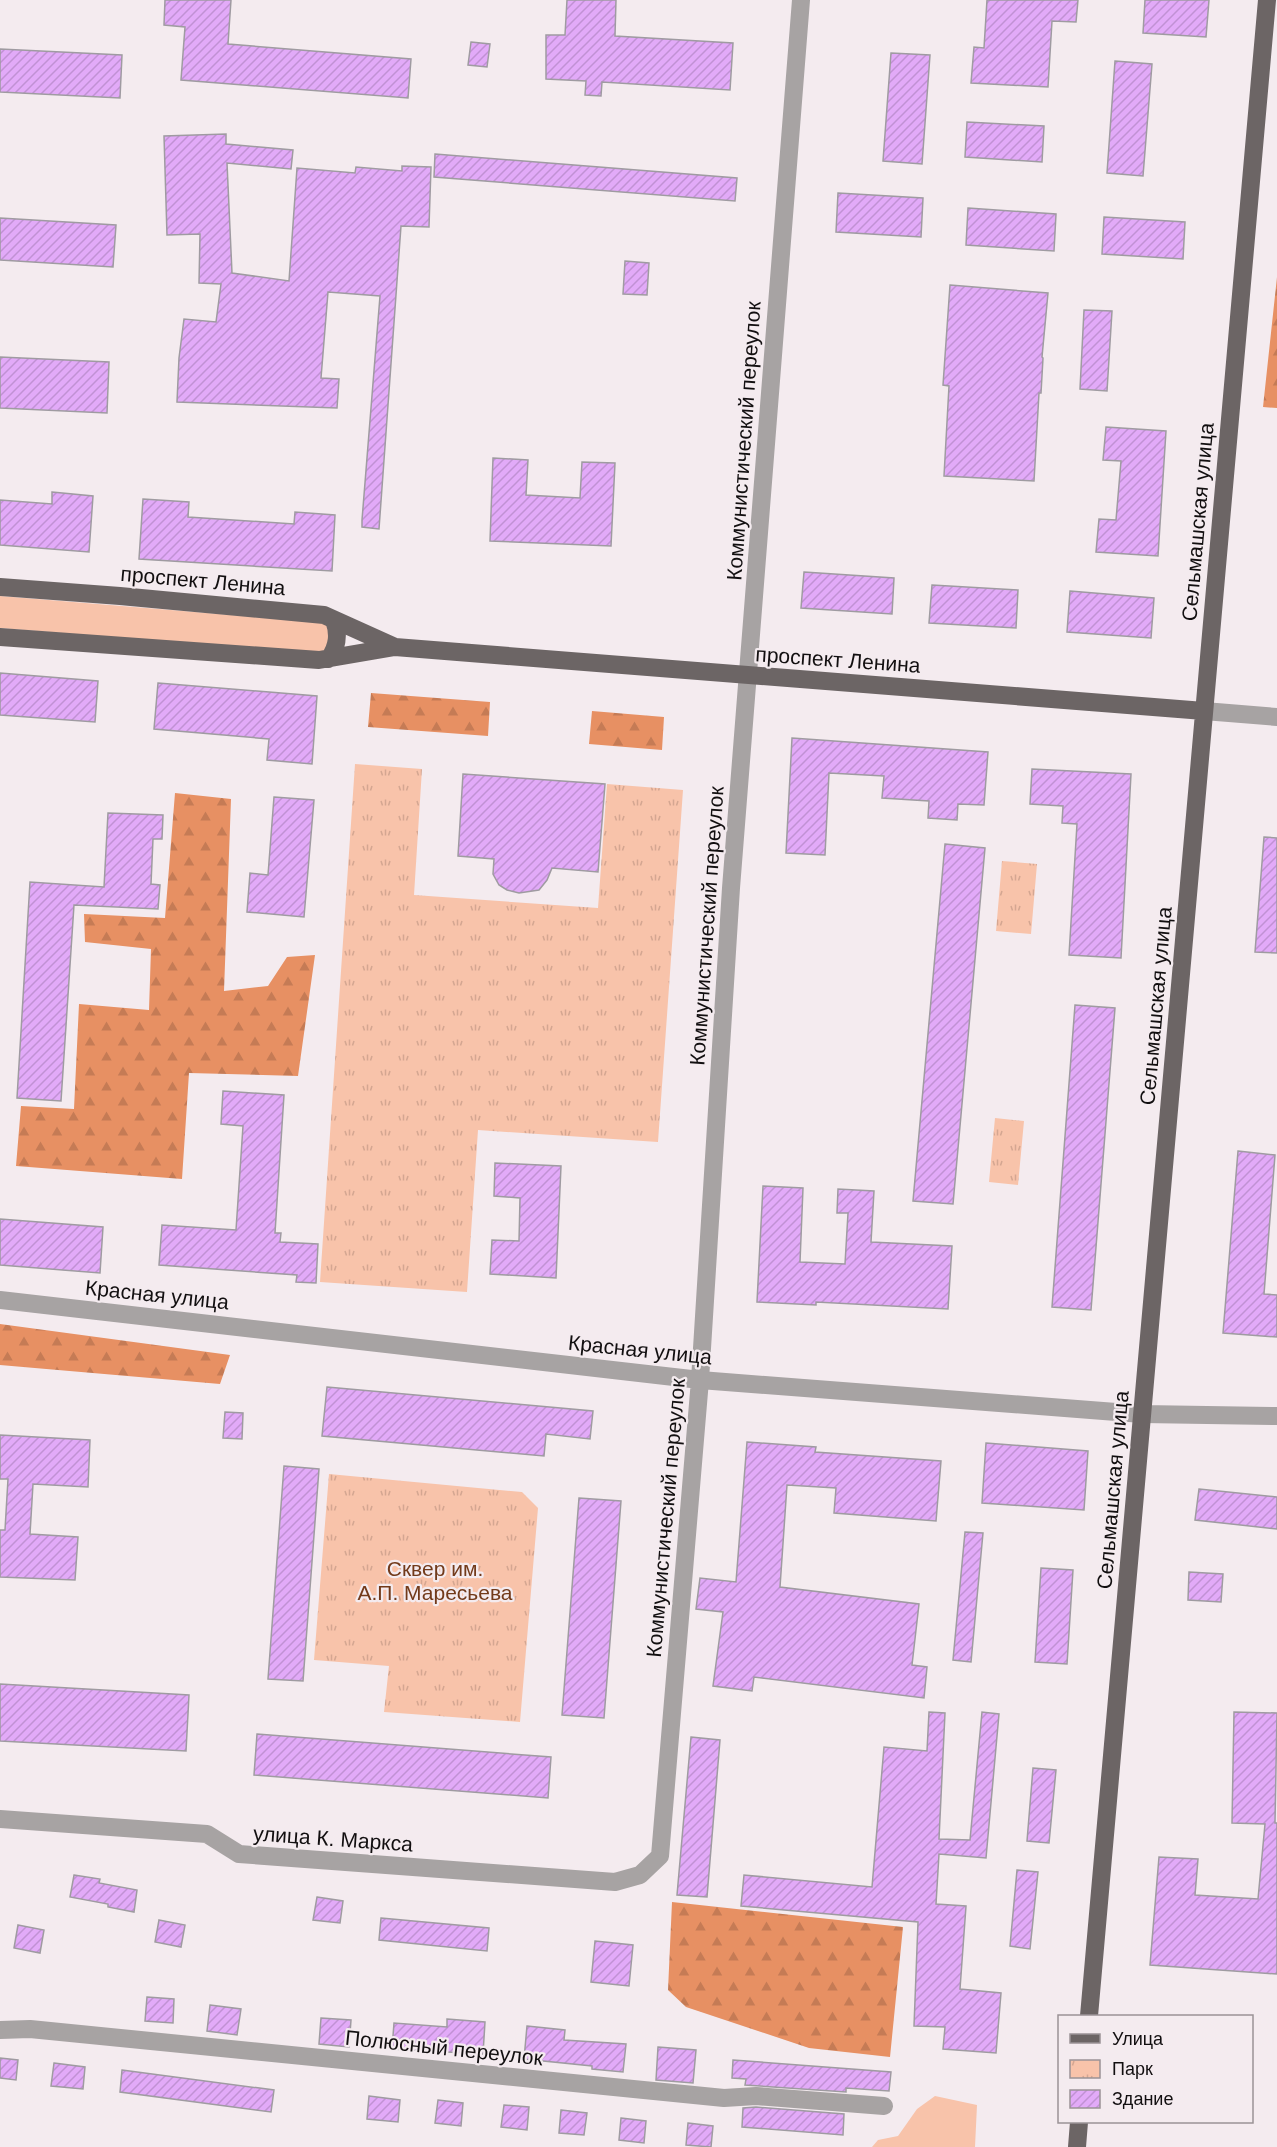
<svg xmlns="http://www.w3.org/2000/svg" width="1277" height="2147" font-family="Arial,sans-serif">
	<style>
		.green { fill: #f8c3aa }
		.forest { fill: url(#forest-firs) }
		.park { fill: url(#park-tufts) }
		.building { fill: url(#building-hatch); stroke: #9f9ba1; stroke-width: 1.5 }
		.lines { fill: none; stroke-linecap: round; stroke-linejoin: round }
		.minor { stroke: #a7a3a3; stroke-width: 18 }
		.major { stroke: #6c6565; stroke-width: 18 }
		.labels { text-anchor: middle; stroke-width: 4.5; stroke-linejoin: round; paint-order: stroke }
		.street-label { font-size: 21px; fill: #120f10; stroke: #f4ebef }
		.park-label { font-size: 21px; fill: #723a1a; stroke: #f4ebef }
	</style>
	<defs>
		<pattern id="forest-firs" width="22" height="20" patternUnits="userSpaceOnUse" patternTransform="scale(1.5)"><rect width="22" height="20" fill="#e79063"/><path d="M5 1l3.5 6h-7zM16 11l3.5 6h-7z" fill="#c57b55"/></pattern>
		<pattern id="park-tufts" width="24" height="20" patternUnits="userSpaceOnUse" patternTransform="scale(1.5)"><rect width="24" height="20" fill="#f8c3aa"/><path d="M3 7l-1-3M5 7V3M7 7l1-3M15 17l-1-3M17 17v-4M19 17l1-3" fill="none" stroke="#d4a691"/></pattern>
		<pattern id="building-hatch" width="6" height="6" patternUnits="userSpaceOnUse" patternTransform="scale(1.5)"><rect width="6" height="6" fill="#e2aaf8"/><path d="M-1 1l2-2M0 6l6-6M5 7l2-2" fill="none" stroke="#c191d4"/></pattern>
	</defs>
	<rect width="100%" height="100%" fill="#f4ebef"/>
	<!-- green -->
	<path class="green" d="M0 596 328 623 334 646 319 654 0 628Z
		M935 2096 977 2105 975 2147H872L878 2140 898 2136 917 2109Z"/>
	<!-- forest -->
	<path class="forest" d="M1277 277V408L1263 407Z
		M371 693 490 702 488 736 368 727Z
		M592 711 664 717 662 750 589 744Z
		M175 793 231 799 224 991 268 986 287 957 315 955 298 1076 189 1073 182 1179 16 1166 21 1106 74 1109 79 1004 149 1010 151 949 85 942 84 914 165 918Z
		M0 1324 230 1355 220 1384 0 1365Z
		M672 1902 903 1927 890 2057 809 2048 686 2007 668 1990Z"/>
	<!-- park -->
	<path class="park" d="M355 764 422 769 414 895 598 908 607 784 683 790 658 1142 478 1130 467 1292 320 1282Z
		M1002 861 1037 864 1031 934 996 931Z
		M995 1118 1024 1121 1018 1185 989 1182Z
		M329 1474 522 1492 538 1508 520 1722 384 1712 389 1666 314 1660Z"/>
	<!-- building -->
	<path class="building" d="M165 0H231L228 44 411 59 408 98 181 80 185 27 164 25Z
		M567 0H616L615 36 733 43 730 90 602 82 601 96 585 95 586 81 546 79V35H565Z
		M987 0H1078L1076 22 1052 21 1048 87 971 83 974 47 984 48Z
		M1145 0H1209L1206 37 1143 33Z
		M471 42 490 44 487 67 468 65Z
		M0 49 122 55 120 98 0 92Z
		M891 53 930 55 922 164 883 161Z
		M1115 61 1152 64 1143 176 1107 173Z
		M967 122 1044 126 1042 162 965 157Z
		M226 134V144L293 150 291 169 227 163 232 273 289 281 297 168 355 173 356 167 402 171V166L431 167 429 227 401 226 379 529 362 527V520L380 296 328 292 321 378 339 379 337 408 177 402 179 358 184 319 216 322 221 284 199 283 200 234 167 235 164 136Z
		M435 154 737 178 735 201 434 177Z
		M838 193 923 198 921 237 836 232Z
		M968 208 1056 214 1054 251 966 245Z
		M1104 217 1185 222 1183 259 1102 254Z
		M0 218 116 225 113 267 0 260Z
		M625 261 649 263 647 295 623 294Z
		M950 285 1048 293 1042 357 1043 358 1041 393H1039L1034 481 944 476 949 386 943 385Z
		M1084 310 1112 311 1107 391 1080 389Z
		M0 357 109 362 107 413 0 408Z
		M1106 427 1166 431 1158 556 1096 552 1099 519 1116 520 1121 461 1103 460Z
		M493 458 528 460 526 495 580 498 582 462 615 463 611 546 490 541Z
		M52 492 93 496 89 552 0 545V500L52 504Z
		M143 499 189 502 188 517 294 524 295 512 335 515 332 571 139 559Z
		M804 572 894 578 892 614 801 608Z
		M932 585 1018 590 1016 628 929 623Z
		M1070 591 1154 598 1151 638 1067 632Z
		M0 673 98 681 95 722 0 715Z
		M158 683 317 696 312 764 267 760 269 739 154 729Z
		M792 738 988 752 984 805 958 804 957 820 928 818 929 801 882 798 884 776 829 773 825 855 786 853Z
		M1032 769 1131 774 1121 958 1069 955 1077 824 1062 823 1063 806 1030 804Z
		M463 774 605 784 598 872 552 868 547 880 539 890 519 893 507 890 499 885 493 874 494 859 458 856Z
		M274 797 314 800 304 917 247 912 250 873 268 875Z
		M108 813 163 815 162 839H153L151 884 160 885 158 909 74 905 61 1101 17 1098 30 882 104 887Z
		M1264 837 1277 838V953L1255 952Z
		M945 844 985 848 953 1204 913 1201Z
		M1075 1005 1115 1008 1091 1310 1052 1307Z
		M223 1091 284 1095 275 1233H281L280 1242 318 1244 316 1283 296 1282 297 1275 159 1265 162 1225 236 1230 243 1126 221 1124Z
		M1238 1151 1275 1155 1264 1294 1277 1295V1337L1223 1333Z
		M495 1163 561 1166 556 1278 490 1274 492 1240 519 1241 520 1198 494 1196Z
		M763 1186 803 1188 800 1262 845 1264 848 1213H837L838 1189 874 1191 871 1242 952 1246 948 1309 816 1302V1305L757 1302Z
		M0 1219 103 1227 100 1273 0 1265Z
		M327 1387 593 1411 590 1439 546 1434 544 1456 322 1436Z
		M225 1412 243 1413 242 1439 223 1438Z
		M0 1435 90 1440 88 1487 33 1484 30 1534 78 1537 75 1580 0 1577V1530H5L8 1479H0Z
		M747 1442 816 1447 815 1452 941 1461 936 1521 834 1513 836 1488 787 1485 780 1587 919 1604 912 1665 927 1667 924 1698 754 1677 752 1691 713 1686 723 1612 696 1609 700 1578 736 1582Z
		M986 1443 1088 1451 1084 1510 982 1503Z
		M284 1466 319 1469 303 1681 268 1679Z
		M1199 1489 1277 1497V1529L1195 1520Z
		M579 1498 621 1501 604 1718 562 1715Z
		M965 1532 983 1533 971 1662 953 1660Z
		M1041 1568 1073 1570 1067 1664 1035 1662Z
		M1189 1572 1223 1574 1221 1602 1188 1600Z
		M0 1684 189 1695 186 1751 0 1741Z
		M929 1712 945 1713 939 1839 970 1840 982 1712 999 1714 986 1858 939 1854 936 1904 966 1906 960 1989 1001 1993 996 2053 943 2049 945 2027 914 2026 918 1922 741 1906 744 1875 872 1887 884 1747 927 1751Z
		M1234 1712 1277 1713 1275 1823H1277V1974L1150 1965 1159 1857 1198 1859 1195 1895 1258 1899 1265 1824 1232 1823Z
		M257 1734 551 1757 548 1798 254 1775Z
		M691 1737 720 1740 707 1897 677 1895Z
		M1033 1768 1056 1770 1049 1843 1027 1841Z
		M1017 1870 1038 1872 1030 1949 1010 1946Z
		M74 1875 100 1879 99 1883 137 1890 134 1912 108 1907V1904L70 1897Z
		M317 1897 343 1901 340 1923 313 1920Z
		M381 1918 489 1928 487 1951 379 1940Z
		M159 1920 185 1925 181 1947 155 1942Z
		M18 1925 44 1930 40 1953 14 1948Z
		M595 1941 633 1945 629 1986 591 1982Z
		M147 1997 174 1999 173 2023 145 2021Z
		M210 2005 241 2009 237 2035 207 2031Z
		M321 2018 351 2020 349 2047 319 2044Z
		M447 2019 485 2022 483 2054 392 2049 394 2023 447 2027Z
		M527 2026 565 2030 564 2040 626 2044 623 2072 592 2069V2066L524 2059Z
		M658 2047 696 2050 693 2083 656 2080Z
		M0 2058 18 2060 16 2080 0 2078Z
		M733 2060 891 2072 889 2091 846 2088V2092L745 2085 746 2079 732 2078Z
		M54 2063 85 2067 83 2089 51 2086Z
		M122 2070 274 2090 271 2112 120 2092Z
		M369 2096 400 2100 398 2122 367 2119Z
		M438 2100 463 2103 461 2126 435 2123Z
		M504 2105 529 2107 527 2130 501 2127Z
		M756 2107 844 2114 843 2135 742 2127 743 2108Z
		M561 2110 587 2113 584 2135 559 2133Z
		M621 2118 646 2121 644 2143 619 2140Z
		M688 2123 713 2126 711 2147 686 2145Z"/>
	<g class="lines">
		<!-- minor -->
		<path class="minor" d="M1204 711 1277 717
			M0 1300 700 1380 1142 1414 1277 1416
			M0 1819 207 1834 239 1854 615 1882 640 1875 660 1856 700 1380 731 888 801 0
			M0 2030 30 2029 724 2098 756 2096 884 2106"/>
		<!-- major -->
		<path class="major" d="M0 587 120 596 324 615 395 647
			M0 637 319 660 395 647 1204 711
			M329 659C338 646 339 634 334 620
			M1089 2016 1267 0
			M1077 2147 1079 2122"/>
	</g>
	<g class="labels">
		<!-- street labels -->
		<g class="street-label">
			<text transform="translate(744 441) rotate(-86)" y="7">Коммунистический переулок</text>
			<text transform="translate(1198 522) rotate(-85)" y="7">Сельмашская улица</text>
			<text transform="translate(203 581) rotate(5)" y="7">проспект Ленина</text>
			<text transform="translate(838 660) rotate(4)" y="7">проспект Ленина</text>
			<text transform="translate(707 926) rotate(-86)" y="7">Коммунистический переулок</text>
			<text transform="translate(1156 1006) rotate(-85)" y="7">Сельмашская улица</text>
			<text transform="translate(157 1295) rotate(6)" y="7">Красная улица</text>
			<text transform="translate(640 1350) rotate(6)" y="7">Красная улица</text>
			<text transform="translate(1113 1490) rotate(-85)" y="7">Сельмашская улица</text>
			<text transform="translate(666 1518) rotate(-85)" y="7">Коммунистический переулок</text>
			<text transform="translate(333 1839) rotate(4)" y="7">улица К. Маркса</text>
			<text transform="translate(444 2048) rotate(6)" y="7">Полюсный переулок</text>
		</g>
		<!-- park labels -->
		<g class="park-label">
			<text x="435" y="1576">Сквер им.<tspan x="435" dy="24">А.П. Маресьева</tspan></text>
		</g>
	</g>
	<!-- legend -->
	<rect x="1058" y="2015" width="195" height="108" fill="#f4ebef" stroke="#9a9396" stroke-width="1.5"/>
	<rect x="1070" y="2034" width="30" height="9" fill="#6c6565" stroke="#9a9396" stroke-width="1.5"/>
	<text x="1112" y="2045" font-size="18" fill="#120f10">Улица</text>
	<rect x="1070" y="2060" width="30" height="18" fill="url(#park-tufts)" stroke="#9a9396" stroke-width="1.5"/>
	<text x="1112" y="2075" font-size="18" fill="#120f10">Парк</text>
	<rect x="1070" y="2090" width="30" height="18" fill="url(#building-hatch)" stroke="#9a9396" stroke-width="1.5"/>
	<text x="1112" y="2105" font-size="18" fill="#120f10">Здание</text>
</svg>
